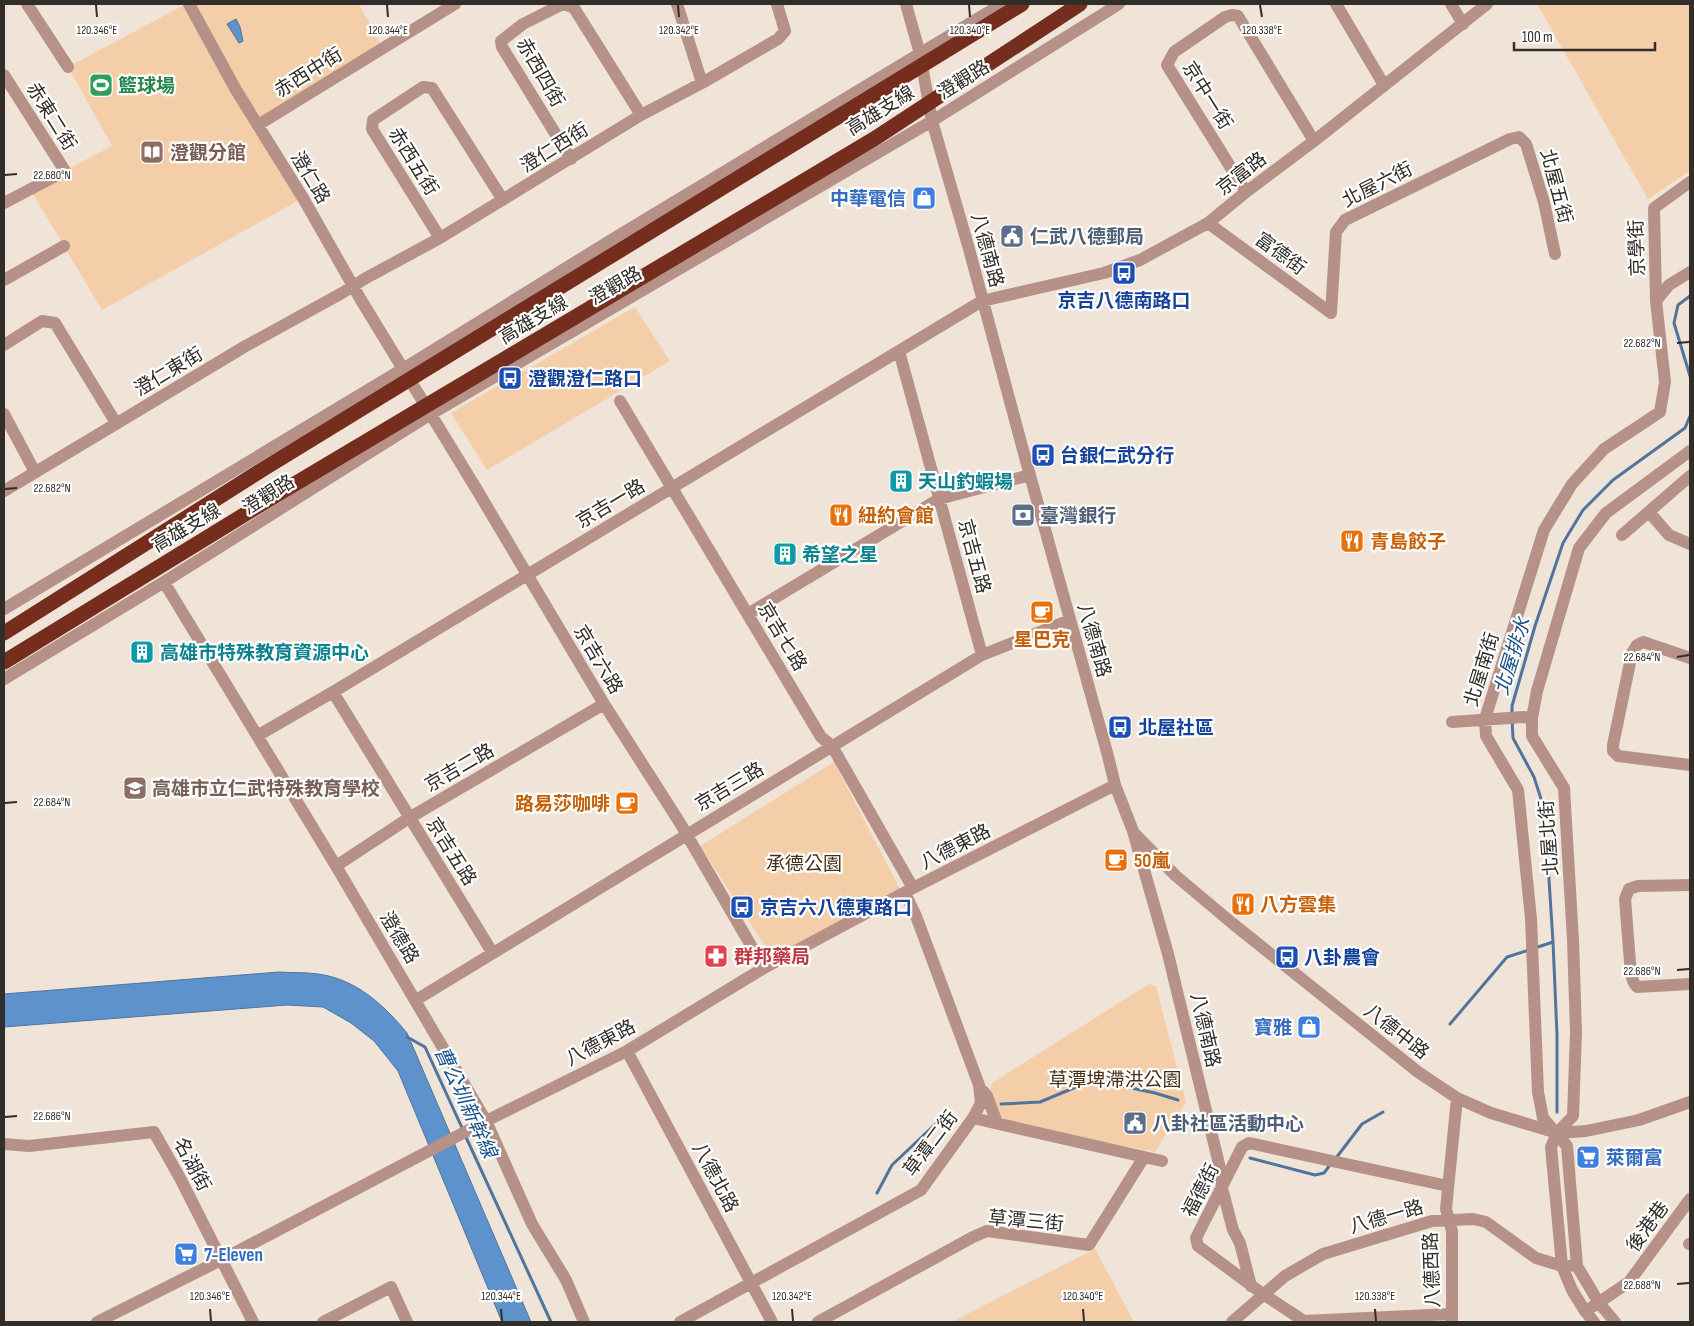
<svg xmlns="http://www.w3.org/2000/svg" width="1694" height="1326" font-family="'Sofia Sans Condensed','Noto Sans TC',sans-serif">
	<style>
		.green { fill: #f3cea8 }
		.water { fill: #5e92cc; stroke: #50749b }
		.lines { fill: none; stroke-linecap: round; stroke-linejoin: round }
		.stream { stroke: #50749b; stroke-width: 3 }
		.minor { stroke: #b69188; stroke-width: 12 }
		.highway-bridge { stroke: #752e1d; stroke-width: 15 }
		.ticks { fill: none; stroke: #312d28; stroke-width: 2 }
		.labels { text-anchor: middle; stroke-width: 4.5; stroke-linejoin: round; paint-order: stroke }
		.street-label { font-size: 19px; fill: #312d28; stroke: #fff }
		.leisure-label { font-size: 19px; font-weight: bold; fill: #27864d; stroke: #fff; text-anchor: start }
		.education-label { font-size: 19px; font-weight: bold; fill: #785e54; stroke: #fff; text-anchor: start }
		.shop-label { font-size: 19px; font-weight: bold; fill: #366cbe; stroke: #fff; text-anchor: end }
		.service-label { font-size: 19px; font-weight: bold; fill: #4e5e75; stroke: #fff; text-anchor: start }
		.transit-label { font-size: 19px; font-weight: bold; fill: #164399; stroke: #fff; text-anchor: start }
		.culture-label { font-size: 19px; font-weight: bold; fill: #0d838f; stroke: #fff; text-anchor: start }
		.food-label { font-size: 19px; font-weight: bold; fill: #c56008; stroke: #fff; text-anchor: start }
		.park-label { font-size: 19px; fill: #483015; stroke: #fff }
		.health-label { font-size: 19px; font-weight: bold; fill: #be3a42; stroke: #fff; text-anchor: start }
		.water-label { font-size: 20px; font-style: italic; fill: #1d538a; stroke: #fff }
		.ticks-label { font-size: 12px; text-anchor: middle; fill: #312d28; stroke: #fff; stroke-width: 4.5; stroke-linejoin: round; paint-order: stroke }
	</style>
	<rect width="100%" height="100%" fill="#f0e4d8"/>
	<!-- green -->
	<path class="green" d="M186 4H359L383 48 259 125 303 198 102 310 30 189 112 146 68 67Z
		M1537 4H1690V171L1648 199Z
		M635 307 670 361 487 470 451 413Z
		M834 762 901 891 773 958 700 846Z
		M1149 984 1156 986 1186 1102 1155 1152 998 1120 989 1093 992 1083Z
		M1095 1249 1134 1322H952L967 1314Z"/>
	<!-- water -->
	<path class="water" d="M236 19 240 27 243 41 239 43 227 24Z
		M279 972C292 973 305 972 318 974 356 979 384 1005 407 1033L531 1322H502L398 1071 374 1041 351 1023 323 1007 287 1005 4 1027V994Z"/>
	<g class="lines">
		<!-- stream -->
		<path class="stream" d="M1690 296 1678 305 1674 323 1690 376
			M1512 713V706L1535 626 1563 543 1583 510 1613 480 1685 428 1690 416
			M1512 720 1513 738 1534 777 1542 802 1547 848 1553 942 1557 1035V1112
			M1535 948 1553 942
			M1450 1024 1507 957 1529 950
			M407 1037 425 1047 463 1130
			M1001 1104 1040 1102 1093 1080 1155 1093 1178 1100
			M465 1135 551 1322
			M1250 1158 1315 1175 1324 1173 1330 1165
			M1336 1158 1362 1124 1383 1112
			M877 1193 892 1165 945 1115"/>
		<!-- minor -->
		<path class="minor" d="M27 4 68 67
			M189 4 236 90 303 198 361 300 477 490 604 704 680 823 764 968
			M563 4 523 24 501 41 502 47 571 159
			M564 4 574 8 641 115
			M906 4 920 54 932 121 969 249 1026 461 1108 756 1115 785 1133 831 1168 954 1219 1164 1222 1188 1233 1230 1240 1243 1251 1286
			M1336 4 1384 85
			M1451 4 1463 24
			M4 75 65 171 4 203
			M702 83 778 39 785 31 777 4
			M258 125 455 4
			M1246 192 1167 65 1174 52 1225 17 1232 15 1238 16 1314 141
			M1208 223 1331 313
			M440 238 372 129 373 120 423 87 432 88 503 200
			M4 280 64 246
			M1656 301 1654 208 1690 182
			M1331 313 1336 232 1345 220 1510 139 1519 137 1526 144 1544 202 1555 254
			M4 345 42 321 55 323 116 423
			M899 351 982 655
			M620 401 821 737 832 746 913 888
			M4 414 35 472
			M4 491 244 347 342 293 366 278 440 238 641 115 702 83 677 4
			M1649 512 1669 535 1690 544
			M1622 535 1690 476
			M164 582 336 866 486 1121 532 1224 566 1280 584 1322
			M4 609 403 369 616 237 1002 4
			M748 614 939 499 1030 475
			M1690 658 1643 642 1637 645 1632 653 1613 745V751L1618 756 1690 765
			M4 679 164 582 431 414 932 121 1119 4
			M333 692 492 952
			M1452 722 1523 717 1532 718
			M257 736 333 692 982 301 1104 273 1140 260 1208 223 1246 192 1314 141 1487 4
			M1134 833 1176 876 1232 923 1418 1072 1457 1098 1491 1113 1557 1133 1586 1131 1639 1120 1690 1102
			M336 866 409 818 604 704
			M1690 885 1638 886 1629 889 1625 899 1631 975 1634 983 1637 987 1690 984
			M416 1000 982 655 1070 620
			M627 1051 772 1322
			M983 1091 987 1096 997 1123
			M973 1118 1162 1161
			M4 1144 29 1146 154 1132 180 1178 253 1322
			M1448 1186 1249 1143 1242 1147 1196 1238 1198 1246 1263 1294 1304 1321 1451 1314
			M1689 1244H1690
			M1592 1307 1629 1282 1690 1199
			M97 1322 221 1260 486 1121 627 1051 764 968 913 888 1115 785
			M323 1322 391 1287 407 1322
			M680 1322 921 1190 973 1118 981 1103 979 1085 916 916 905 893
			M818 1322 973 1237 987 1231 1089 1245 1144 1157
			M1232 1322 1285 1276 1323 1254 1432 1221 1473 1219 1486 1222 1536 1258 1562 1266H1570
			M1452 1322V1231L1446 1209 1457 1098
			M1594 1322 1585 1311 1572 1290 1562 1266 1551 1147 1557 1133 1573 1116 1576 1032 1573 940 1564 788 1532 736V718L1537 691 1579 548 1606 513 1690 451
			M1615 1322 1599 1303 1577 1266 1567 1146 1543 1118 1538 1092 1531 919 1518 790 1486 736 1485 719 1544 530 1572 484 1604 449 1660 412 1665 382 1656 301 1669 285 1690 272"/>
		<!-- highway-bridge -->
		<path class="highway-bridge" d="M4 633 265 468 1022 4
			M4 662 283 491 874 139 1080 4"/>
	</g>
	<!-- ticks -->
	<path class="ticks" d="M96 5 97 17M387 5 388 17M678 5 679 17M969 5 970 17M1260 5 1262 17M5 175 17 174M1677 343 1689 342M5 489 17 488M1677 657 1689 655M5 803 17 802M1677 970 1689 969M5 1117 17 1116M1677 1284 1689 1283M210 1309 211 1321M501 1309 502 1321M792 1309 793 1321M1083 1309 1084 1321M1375 1309 1376 1321"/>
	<!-- icons -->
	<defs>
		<g id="stadium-square" transform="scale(1.25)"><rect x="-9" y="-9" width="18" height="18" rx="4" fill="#2e9e5b" stroke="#fff"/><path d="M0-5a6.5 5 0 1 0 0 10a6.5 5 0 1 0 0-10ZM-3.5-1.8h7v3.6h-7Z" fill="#fff"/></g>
		<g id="library-square" transform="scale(1.25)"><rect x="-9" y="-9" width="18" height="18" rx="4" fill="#8d6e63" stroke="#fff"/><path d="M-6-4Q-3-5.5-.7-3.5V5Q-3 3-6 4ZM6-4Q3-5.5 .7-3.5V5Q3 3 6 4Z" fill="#fff"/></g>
		<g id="shop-square" transform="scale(1.25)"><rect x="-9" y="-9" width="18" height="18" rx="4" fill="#3f7fe0" stroke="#fff"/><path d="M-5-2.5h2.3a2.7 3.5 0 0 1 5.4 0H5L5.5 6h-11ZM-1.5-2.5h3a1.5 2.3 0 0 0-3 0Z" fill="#fff"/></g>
		<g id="civic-square" transform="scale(1.25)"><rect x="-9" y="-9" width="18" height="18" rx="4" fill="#5c6f8a" stroke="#fff"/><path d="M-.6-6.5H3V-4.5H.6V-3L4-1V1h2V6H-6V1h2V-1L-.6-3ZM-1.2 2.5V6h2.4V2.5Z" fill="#fff"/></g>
		<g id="bus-square" transform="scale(1.25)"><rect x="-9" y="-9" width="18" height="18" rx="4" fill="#1a4fb4" stroke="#fff"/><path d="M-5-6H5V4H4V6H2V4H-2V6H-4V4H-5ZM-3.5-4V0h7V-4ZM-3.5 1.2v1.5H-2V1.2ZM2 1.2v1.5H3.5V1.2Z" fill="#fff"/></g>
		<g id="building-square" transform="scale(1.25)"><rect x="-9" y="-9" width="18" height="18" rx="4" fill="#0f9aa8" stroke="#fff"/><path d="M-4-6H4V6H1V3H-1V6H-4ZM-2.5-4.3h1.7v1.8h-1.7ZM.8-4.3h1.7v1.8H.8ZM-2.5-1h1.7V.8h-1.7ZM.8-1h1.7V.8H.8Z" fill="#fff"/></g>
		<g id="restaurant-square" transform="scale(1.25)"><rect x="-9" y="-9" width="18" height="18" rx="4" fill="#e8710a" stroke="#fff"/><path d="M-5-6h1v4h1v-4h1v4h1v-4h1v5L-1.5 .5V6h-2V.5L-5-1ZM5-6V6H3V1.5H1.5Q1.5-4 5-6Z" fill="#fff"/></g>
		<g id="bank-square" transform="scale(1.25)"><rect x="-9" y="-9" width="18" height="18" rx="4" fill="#5c6f8a" stroke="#fff"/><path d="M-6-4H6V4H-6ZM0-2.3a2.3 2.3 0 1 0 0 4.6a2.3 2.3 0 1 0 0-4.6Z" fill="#fff"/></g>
		<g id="cafe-square" transform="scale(1.25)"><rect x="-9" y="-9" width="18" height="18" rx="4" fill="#e8710a" stroke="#fff"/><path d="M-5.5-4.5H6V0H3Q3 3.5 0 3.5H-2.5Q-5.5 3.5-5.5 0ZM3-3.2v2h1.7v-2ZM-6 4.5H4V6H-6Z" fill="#fff"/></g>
		<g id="school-square" transform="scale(1.25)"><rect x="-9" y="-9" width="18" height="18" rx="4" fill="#8d6e63" stroke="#fff"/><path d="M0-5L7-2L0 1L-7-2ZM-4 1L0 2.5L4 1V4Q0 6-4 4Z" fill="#fff"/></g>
		<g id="pharmacy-square" transform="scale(1.25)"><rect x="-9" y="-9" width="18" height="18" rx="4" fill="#e0444e" stroke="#fff"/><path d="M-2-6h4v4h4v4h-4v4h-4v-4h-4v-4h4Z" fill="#fff"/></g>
		<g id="supermarket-square" transform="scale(1.25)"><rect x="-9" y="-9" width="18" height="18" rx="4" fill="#3f7fe0" stroke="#fff"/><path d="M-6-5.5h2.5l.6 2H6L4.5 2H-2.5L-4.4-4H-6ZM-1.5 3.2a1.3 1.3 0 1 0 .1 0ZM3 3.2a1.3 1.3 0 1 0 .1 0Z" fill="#fff"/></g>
	</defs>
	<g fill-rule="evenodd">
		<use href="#stadium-square" x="101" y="85"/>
		<use href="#library-square" x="152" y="152"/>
		<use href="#shop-square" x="924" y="198"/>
		<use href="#civic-square" x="1012" y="236"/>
		<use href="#bus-square" x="1124" y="273"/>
		<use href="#bus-square" x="510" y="378"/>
		<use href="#bus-square" x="1043" y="455"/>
		<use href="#building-square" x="901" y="481"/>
		<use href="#restaurant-square" x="841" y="515"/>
		<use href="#bank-square" x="1023" y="515"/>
		<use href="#restaurant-square" x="1352" y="541"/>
		<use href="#building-square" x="785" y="554"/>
		<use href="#cafe-square" x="1042" y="612"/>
		<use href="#building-square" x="142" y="652"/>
		<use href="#bus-square" x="1120" y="727"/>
		<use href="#school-square" x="135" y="788"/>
		<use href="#cafe-square" x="627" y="803"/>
		<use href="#cafe-square" x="1116" y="860"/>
		<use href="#restaurant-square" x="1243" y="904"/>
		<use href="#bus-square" x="742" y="907"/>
		<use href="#pharmacy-square" x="716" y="956"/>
		<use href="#bus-square" x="1287" y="957"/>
		<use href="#shop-square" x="1309" y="1027"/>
		<use href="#civic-square" x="1135" y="1123"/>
		<use href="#supermarket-square" x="1588" y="1157"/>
		<use href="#supermarket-square" x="186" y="1254"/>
	</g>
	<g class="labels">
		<!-- street labels -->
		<g class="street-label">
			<text transform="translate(308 72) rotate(-32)" y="7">赤西中街</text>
			<text transform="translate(541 72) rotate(60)" y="7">赤西四街</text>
			<text transform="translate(963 79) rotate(-32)" y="7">澄觀路</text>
			<text transform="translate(1208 95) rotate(58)" y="7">京中一街</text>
			<text transform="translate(880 110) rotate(-32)" y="7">高雄支線</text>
			<text transform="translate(52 116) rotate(58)" y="7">赤東二街</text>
			<text transform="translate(554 147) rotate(-32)" y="7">澄仁西街</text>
			<text transform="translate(414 161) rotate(58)" y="7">赤西五街</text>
			<text transform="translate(1241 173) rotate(-38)" y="7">京富路</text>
			<text transform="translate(311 177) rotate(59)" y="7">澄仁路</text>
			<text transform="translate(1377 184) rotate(-27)" y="7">北屋六街</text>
			<text transform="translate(1557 186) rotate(75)" y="7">北屋五街</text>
			<text transform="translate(1636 248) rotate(-92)" y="7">京學街</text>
			<text transform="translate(988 250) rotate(75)" y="7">八德南路</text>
			<text transform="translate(1281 253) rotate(36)" y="7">富德街</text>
			<text transform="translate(615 285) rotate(-30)" y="7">澄觀路</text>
			<text transform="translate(533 319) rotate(-31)" y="7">高雄支線</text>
			<text transform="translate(168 371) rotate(-31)" y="7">澄仁東街</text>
			<text transform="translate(268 494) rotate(-32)" y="7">澄觀路</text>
			<text transform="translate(610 503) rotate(-31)" y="7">京吉一路</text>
			<text transform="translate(186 527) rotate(-31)" y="7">高雄支線</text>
			<text transform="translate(975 556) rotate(75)" y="7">京吉五路</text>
			<text transform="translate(783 636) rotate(59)" y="7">京吉七路</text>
			<text transform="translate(1095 640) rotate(74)" y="7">八德南路</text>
			<text transform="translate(599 659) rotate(59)" y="7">京吉六路</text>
			<text transform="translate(1481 669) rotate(-73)" y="7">北屋南街</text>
			<text transform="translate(459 767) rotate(-30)" y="7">京吉二路</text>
			<text transform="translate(729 786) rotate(-31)" y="7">京吉三路</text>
			<text transform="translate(1548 838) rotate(-94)" y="7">北屋北街</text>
			<text transform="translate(955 846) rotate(-27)" y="7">八德東路</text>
			<text transform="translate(452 851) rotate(58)" y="7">京吉五路</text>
			<text transform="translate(400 937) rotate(59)" y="7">澄德路</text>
			<text transform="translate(1206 1030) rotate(77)" y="7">八德南路</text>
			<text transform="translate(1397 1031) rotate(38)" y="7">八德中路</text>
			<text transform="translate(600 1042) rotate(-28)" y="7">八德東路</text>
			<text transform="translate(930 1143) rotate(-53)" y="7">草潭二街</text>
			<text transform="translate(193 1164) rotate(62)" y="7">名湖街</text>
			<text transform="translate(716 1177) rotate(62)" y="7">八德北路</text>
			<text transform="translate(1200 1190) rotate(-63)" y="7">福德街</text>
			<text transform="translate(1386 1216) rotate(-16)" y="7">八德一路</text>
			<text transform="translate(1026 1220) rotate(5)" y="7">草潭三街</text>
			<text transform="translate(1647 1226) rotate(-54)" y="7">後港巷</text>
			<text transform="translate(1431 1270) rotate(-92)" y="7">八德西路</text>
		</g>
		<!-- leisure labels -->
		<g class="leisure-label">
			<text x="118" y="92">籃球場</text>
		</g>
		<!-- education labels -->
		<g class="education-label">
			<text x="170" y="159">澄觀分館</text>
			<text x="152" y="795">高雄市立仁武特殊教育學校</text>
		</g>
		<!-- shop labels -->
		<g class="shop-label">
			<text x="906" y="205">中華電信</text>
			<text x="1292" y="1034">寶雅</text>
			<text x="1606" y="1164" text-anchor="start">萊爾富</text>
			<text x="204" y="1261" text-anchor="start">7-Eleven</text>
		</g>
		<!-- service labels -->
		<g class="service-label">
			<text x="1030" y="243">仁武八德郵局</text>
			<text x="1040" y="522">臺灣銀行</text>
			<text x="1152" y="1130">八卦社區活動中心</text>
		</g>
		<!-- transit labels -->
		<g class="transit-label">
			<text x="1124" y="307" text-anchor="middle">京吉八德南路口</text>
			<text x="528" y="385">澄觀澄仁路口</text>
			<text x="1060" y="462">台銀仁武分行</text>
			<text x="1138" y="734">北屋社區</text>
			<text x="760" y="914">京吉六八德東路口</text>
			<text x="1304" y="964">八卦農會</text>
		</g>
		<!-- culture labels -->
		<g class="culture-label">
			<text x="918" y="488">天山釣蝦場</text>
			<text x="802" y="561">希望之星</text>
			<text x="160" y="659">高雄市特殊教育資源中心</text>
		</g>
		<!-- food labels -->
		<g class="food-label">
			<text x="858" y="522">紐約會館</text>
			<text x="1370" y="548">青島餃子</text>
			<text x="1042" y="646" text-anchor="middle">星巴克</text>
			<text x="610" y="810" text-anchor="end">路易莎咖啡</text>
			<text x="1134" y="867">50嵐</text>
			<text x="1260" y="911">八方雲集</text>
		</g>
		<!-- park labels -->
		<g class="park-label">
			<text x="804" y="870">承德公園</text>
			<text x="1115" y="1086">草潭埤滯洪公園</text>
		</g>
		<!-- health labels -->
		<g class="health-label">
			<text x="734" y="963">群邦藥局</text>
		</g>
		<!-- water labels -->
		<g class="water-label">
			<text transform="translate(1512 656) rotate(-73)" y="7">北屋排水</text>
			<text transform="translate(466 1102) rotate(65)" y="7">曹公圳新幹線</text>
		</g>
	</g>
	<g class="ticks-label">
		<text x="97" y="34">120.346°E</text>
		<text x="388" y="34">120.344°E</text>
		<text x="679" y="34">120.342°E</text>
		<text x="970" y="34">120.340°E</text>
		<text x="1262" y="34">120.338°E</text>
		<text x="52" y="179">22.680°N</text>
		<text x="1642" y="347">22.682°N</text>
		<text x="52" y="492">22.682°N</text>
		<text x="1642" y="661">22.684°N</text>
		<text x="52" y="806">22.684°N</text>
		<text x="1642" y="975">22.686°N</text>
		<text x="52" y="1120">22.686°N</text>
		<text x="1642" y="1289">22.688°N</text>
		<text x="210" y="1300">120.346°E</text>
		<text x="501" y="1300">120.344°E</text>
		<text x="792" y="1300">120.342°E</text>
		<text x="1083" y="1300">120.340°E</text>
		<text x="1375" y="1300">120.338°E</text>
	</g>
	<!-- border -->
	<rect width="1694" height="1326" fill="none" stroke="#312d28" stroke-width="10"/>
	<!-- scale -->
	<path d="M1514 42v8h141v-8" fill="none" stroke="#312d28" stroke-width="2.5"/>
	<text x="1522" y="42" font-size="15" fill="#312d28" stroke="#ffffff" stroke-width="4" paint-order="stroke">100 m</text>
</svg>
